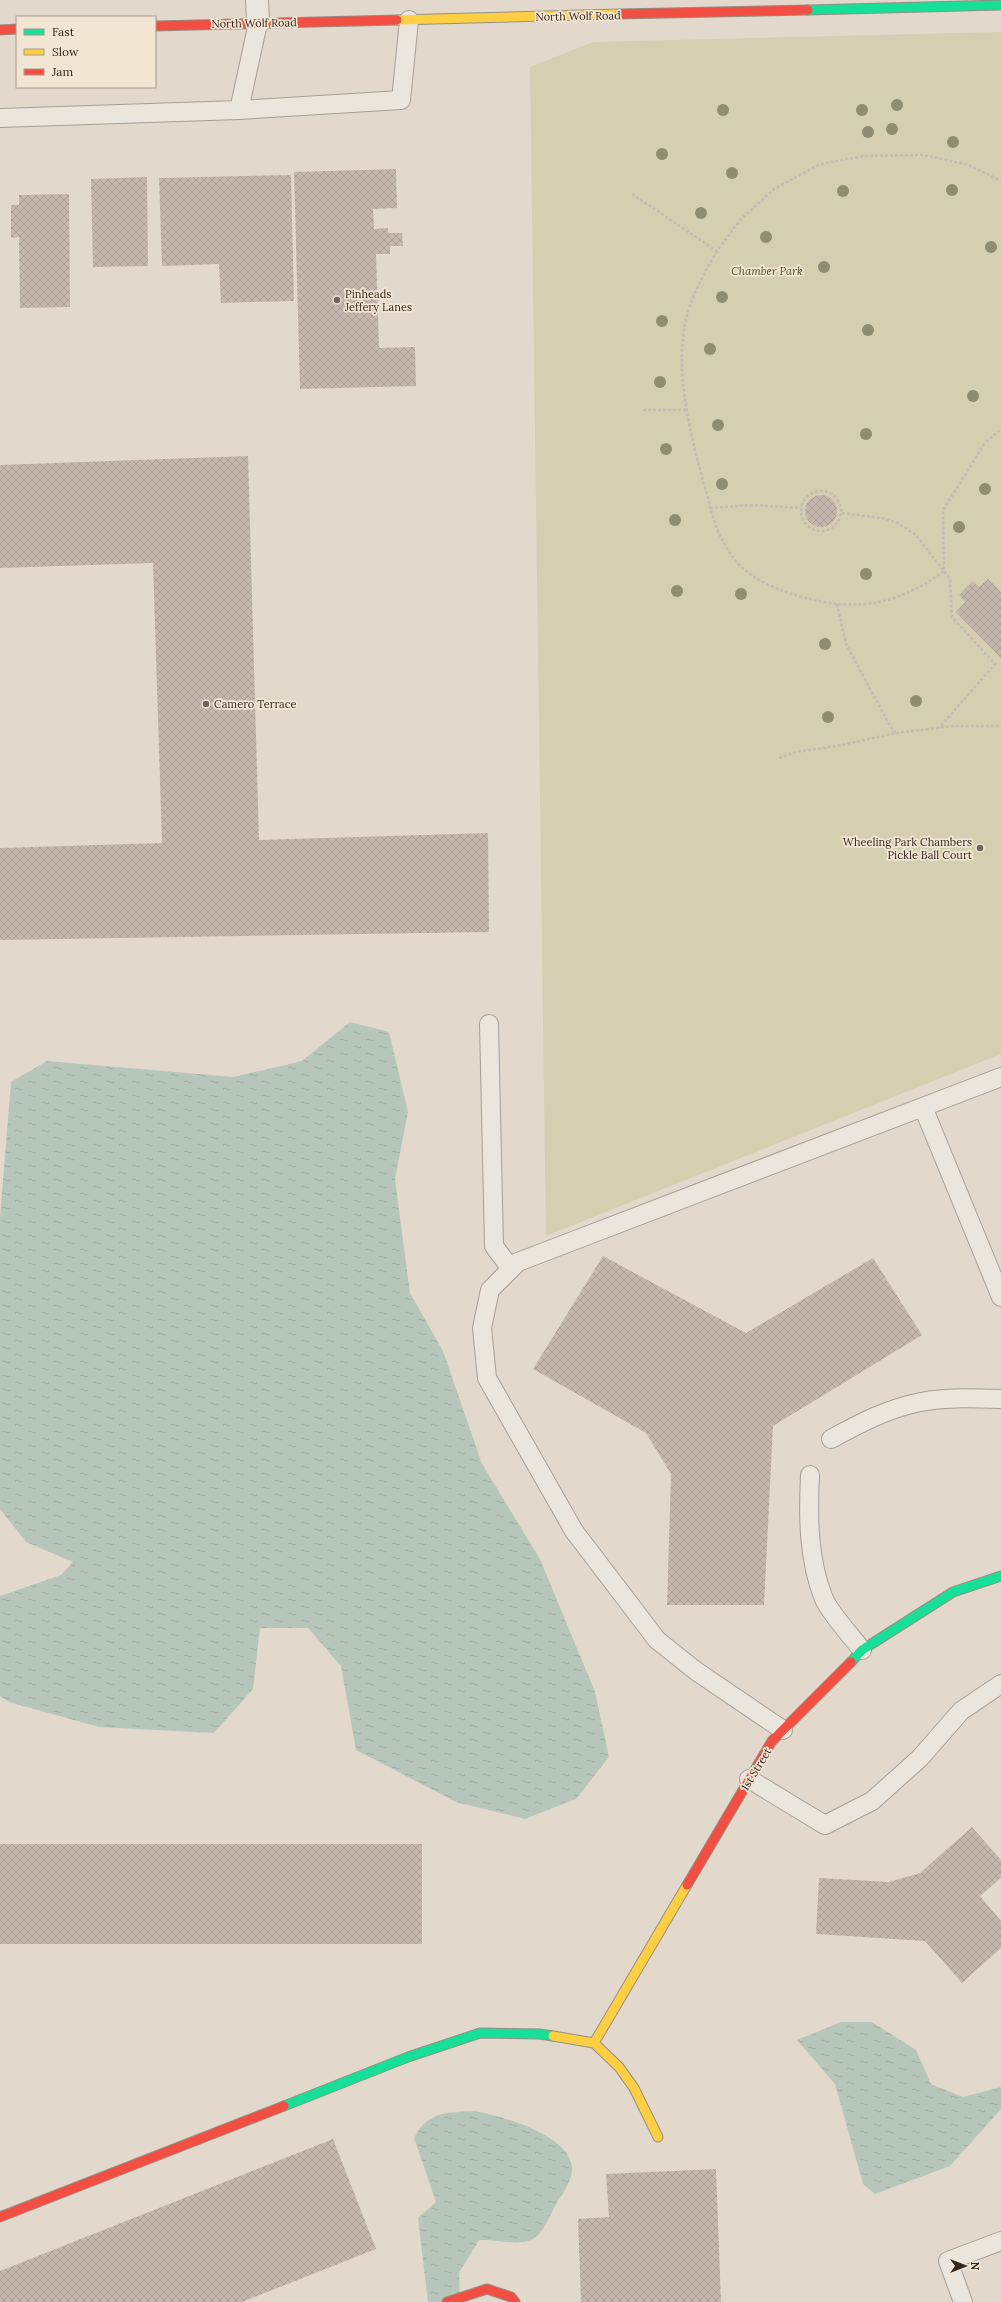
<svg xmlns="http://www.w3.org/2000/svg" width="1001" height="2302" font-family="Lora,serif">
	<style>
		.green { fill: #d3cfb0 }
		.water { fill: url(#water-ripples) }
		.building { fill: url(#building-cross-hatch) }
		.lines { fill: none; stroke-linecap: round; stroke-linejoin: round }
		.lane-casing { stroke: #a79e96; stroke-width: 20 }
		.street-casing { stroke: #a79e96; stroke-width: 24 }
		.fast-casing { stroke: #978e85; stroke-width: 11 }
		.slow-casing { stroke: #978e85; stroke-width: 11 }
		.jam-casing { stroke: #978e85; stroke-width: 11 }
		.path { stroke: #c3bbb4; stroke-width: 2.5; stroke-dasharray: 3 2; stroke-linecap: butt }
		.lane { stroke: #eae5dd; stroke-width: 18 }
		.street { stroke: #eae5dd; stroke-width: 22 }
		.fast { stroke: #16e098; stroke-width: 9 }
		.slow { stroke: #ffcf43; stroke-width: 9 }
		.jam { stroke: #f24e42; stroke-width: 9 }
		.tree { fill: #8e8d71 }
		.poi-dot { fill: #71655c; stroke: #f2e5d3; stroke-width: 1.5 }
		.labels { text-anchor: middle; stroke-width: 3.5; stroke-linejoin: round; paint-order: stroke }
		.street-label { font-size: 11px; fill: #34261f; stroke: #f2e5d3 }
		.park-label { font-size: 11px; font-style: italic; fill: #4a4f27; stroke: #f2e5d3 }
		.poi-label { font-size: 11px; fill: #34261f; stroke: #f2e5d3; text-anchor: start }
	</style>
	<defs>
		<pattern id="water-ripples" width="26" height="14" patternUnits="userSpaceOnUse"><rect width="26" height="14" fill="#b7c6ba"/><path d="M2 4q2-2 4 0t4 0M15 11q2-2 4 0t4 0" fill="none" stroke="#9eaa9f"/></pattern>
		<pattern id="building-cross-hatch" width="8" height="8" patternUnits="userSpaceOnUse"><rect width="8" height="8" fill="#c5b7ad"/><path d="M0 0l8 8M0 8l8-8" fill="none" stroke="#aa9d94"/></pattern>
	</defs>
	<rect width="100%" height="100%" fill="#e2d9cc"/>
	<!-- green -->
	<path class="green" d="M1001 32V1054L546 1236 530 67 593 42Z"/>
	<!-- water -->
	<path class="water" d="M350 1022 389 1032 408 1112 395 1179 410 1293 443 1351 482 1464 540 1559 595 1692 609 1757 576 1799 525 1819 456 1802 356 1750 341 1666 308 1628H260L253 1689 214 1733 99 1727 9 1702 0 1696V1596L61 1575 73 1562 26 1542 0 1509V1217L11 1082 47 1061 233 1077 302 1061Z
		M841 2022H872L916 2050 931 2084 963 2097 1001 2087V2109L950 2166 875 2194 863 2184 835 2084 797 2040Z
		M475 2111C501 2116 569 2134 572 2167 573 2181 560 2197 554 2208 548 2220 541 2238 528 2241 513 2245 494 2239 479 2240L459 2273 460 2302H428L418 2218 436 2202 414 2138C429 2110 447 2113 475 2111Z"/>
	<!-- building -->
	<path class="building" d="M396 169 397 208 373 209 374 229 388 228V233H402L403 246H390V254H376L379 348 415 347 416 386 300 389 294 172Z
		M291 175 294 301 221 303 219 264 162 266 159 178Z
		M147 177 148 266 93 267 91 179Z
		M69 194 70 307 20 308 19 237 11 238V205H19V195Z
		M248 456 259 840 488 833 489 932 0 940V848L162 843 153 563 0 568V465Z
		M805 511a16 16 0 1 1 32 0a16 16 0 1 1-32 0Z
		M988 579 1001 592V658L956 612 965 602 959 595 972 581 979 587Z
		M603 1256 746 1333 873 1258 922 1335 773 1426 764 1605H667L671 1474 646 1433 533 1369Z
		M972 1827 1001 1860V1878L980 1896 1001 1921V1948L962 1983 925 1941 816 1934 819 1878 889 1882 920 1873Z
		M0 1844H422V1944H0Z
		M333 2139 376 2249 242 2302H0V2271Z
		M716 2169 721 2302H581L578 2219 609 2217 606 2174Z"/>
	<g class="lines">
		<!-- lane casing -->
		<g class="lane-casing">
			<path id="lane" d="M258 23 239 110 401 100 409 20
				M0 118 239 110
				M489 1024 494 1246 511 1269
				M923 1107 1001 1297
				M831 1439C860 1423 889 1408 921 1402 947 1397 975 1398 1001 1399
				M810 1475C808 1516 808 1560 824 1599 830 1613 852 1637 862 1650
				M783 1730 696 1671 657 1640 574 1531 487 1378 482 1328 490 1290 518 1262 1001 1077
				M749 1779 825 1825 872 1801 920 1758 961 1711 1001 1684
				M963 2302 948 2261 1001 2241"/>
		</g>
		<!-- street casing -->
		<g class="street-casing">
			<path id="street" d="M257 0 258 23"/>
		</g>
		<!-- fast casing -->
		<g class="fast-casing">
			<path id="fast" d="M808 10 1001 5
				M851 1662 862 1650 953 1592 1001 1576
				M284 2106 408 2057 480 2033 539 2034 553 2036"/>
		</g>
		<!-- slow casing -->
		<g class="slow-casing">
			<path id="slow" d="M397 20 619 14
				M553 2036 594 2043 619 2067 634 2088 658 2137
				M594 2043 687 1885"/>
		</g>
		<!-- jam casing -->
		<g class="jam-casing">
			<path id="jam" d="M619 14 808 10
				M155 26 397 20
				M0 30 17 29
				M687 1885 772 1741 851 1662
				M0 2217 284 2106
				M447 2302 487 2289 511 2297 515 2302"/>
		</g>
		<!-- path -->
		<path class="path" d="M632 194 717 251 741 219 774 189 820 164 864 156 924 155 969 165 1001 181
			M717 251C706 270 696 288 689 308 672 364 689 427 703 481 712 511 715 536 736 561 755 584 791 595 819 601 867 611 905 600 944 571L943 510 985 443 1001 429
			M643 410H686
			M801 511a20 20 0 1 1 40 0a20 20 0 1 1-40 0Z
			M710 508 750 505 802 508
			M842 513 882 518 898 523 916 535 950 579 952 617 995 664 939 728
			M837 604 846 644 889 724 896 733
			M779 758 796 752 837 746 896 733 954 726H1001"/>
		<!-- lane -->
		<use href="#lane" class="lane"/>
		<!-- street -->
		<use href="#street" class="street"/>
		<!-- fast -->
		<use href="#fast" class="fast"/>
		<!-- slow -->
		<use href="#slow" class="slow"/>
		<!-- jam -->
		<use href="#jam" class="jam"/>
	</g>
	<!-- trees -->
	<g class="tree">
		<circle cx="897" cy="105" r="6"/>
		<circle cx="723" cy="110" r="6"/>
		<circle cx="862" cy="110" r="6"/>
		<circle cx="892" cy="129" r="6"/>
		<circle cx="868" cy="132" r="6"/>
		<circle cx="953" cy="142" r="6"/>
		<circle cx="662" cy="154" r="6"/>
		<circle cx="732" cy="173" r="6"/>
		<circle cx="952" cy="190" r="6"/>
		<circle cx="843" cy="191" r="6"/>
		<circle cx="701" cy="213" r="6"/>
		<circle cx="766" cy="237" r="6"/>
		<circle cx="991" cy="247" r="6"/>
		<circle cx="824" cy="267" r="6"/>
		<circle cx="722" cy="297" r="6"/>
		<circle cx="662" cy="321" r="6"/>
		<circle cx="868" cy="330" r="6"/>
		<circle cx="710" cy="349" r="6"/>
		<circle cx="660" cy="382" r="6"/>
		<circle cx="973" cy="396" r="6"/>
		<circle cx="718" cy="425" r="6"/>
		<circle cx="866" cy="434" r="6"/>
		<circle cx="666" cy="449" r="6"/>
		<circle cx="722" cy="484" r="6"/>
		<circle cx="985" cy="489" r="6"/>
		<circle cx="675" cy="520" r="6"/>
		<circle cx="959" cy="527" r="6"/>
		<circle cx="866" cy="574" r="6"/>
		<circle cx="677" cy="591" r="6"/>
		<circle cx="741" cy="594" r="6"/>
		<circle cx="825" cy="644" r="6"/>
		<circle cx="916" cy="701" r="6"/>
		<circle cx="828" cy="717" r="6"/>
	</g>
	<!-- markers -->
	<g class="poi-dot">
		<circle cx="337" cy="300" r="4"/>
		<circle cx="206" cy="704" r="4"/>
		<circle cx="980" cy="848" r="4"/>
	</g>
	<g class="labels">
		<!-- street labels -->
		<g class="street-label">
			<text transform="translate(578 16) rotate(-1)" y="4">North Wolf Road</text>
			<text transform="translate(254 23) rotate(-1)" y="4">North Wolf Road</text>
			<text transform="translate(756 1769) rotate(-59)" y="4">1st Street</text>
		</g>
		<!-- park labels -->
		<g class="park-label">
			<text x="767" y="275">Chamber Park</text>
		</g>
		<!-- poi labels -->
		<g class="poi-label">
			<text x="345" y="298">Pinheads<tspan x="345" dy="13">Jeffery Lanes</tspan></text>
			<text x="214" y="708">Camero Terrace</text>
			<text x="972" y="846" text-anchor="end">Wheeling Park Chambers<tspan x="972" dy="13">Pickle Ball Court</tspan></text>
		</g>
	</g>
	<!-- legend -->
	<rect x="16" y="16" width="140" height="72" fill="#f2e5d3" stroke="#a6998b"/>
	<rect x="24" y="29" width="20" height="6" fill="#16e098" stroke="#a6998b"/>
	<text x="52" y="36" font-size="12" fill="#34261f">Fast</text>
	<rect x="24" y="49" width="20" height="6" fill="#ffcf43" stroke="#a6998b"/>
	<text x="52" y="56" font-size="12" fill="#34261f">Slow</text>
	<rect x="24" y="69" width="20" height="6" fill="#f24e42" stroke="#a6998b"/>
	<text x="52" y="76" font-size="12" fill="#34261f">Jam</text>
	<!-- north arrow -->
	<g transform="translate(965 2266) rotate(90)" stroke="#f2e5d3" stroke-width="3" paint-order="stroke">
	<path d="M0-3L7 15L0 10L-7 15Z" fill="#34261f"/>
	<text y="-6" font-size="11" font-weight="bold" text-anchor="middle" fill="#34261f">N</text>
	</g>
</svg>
